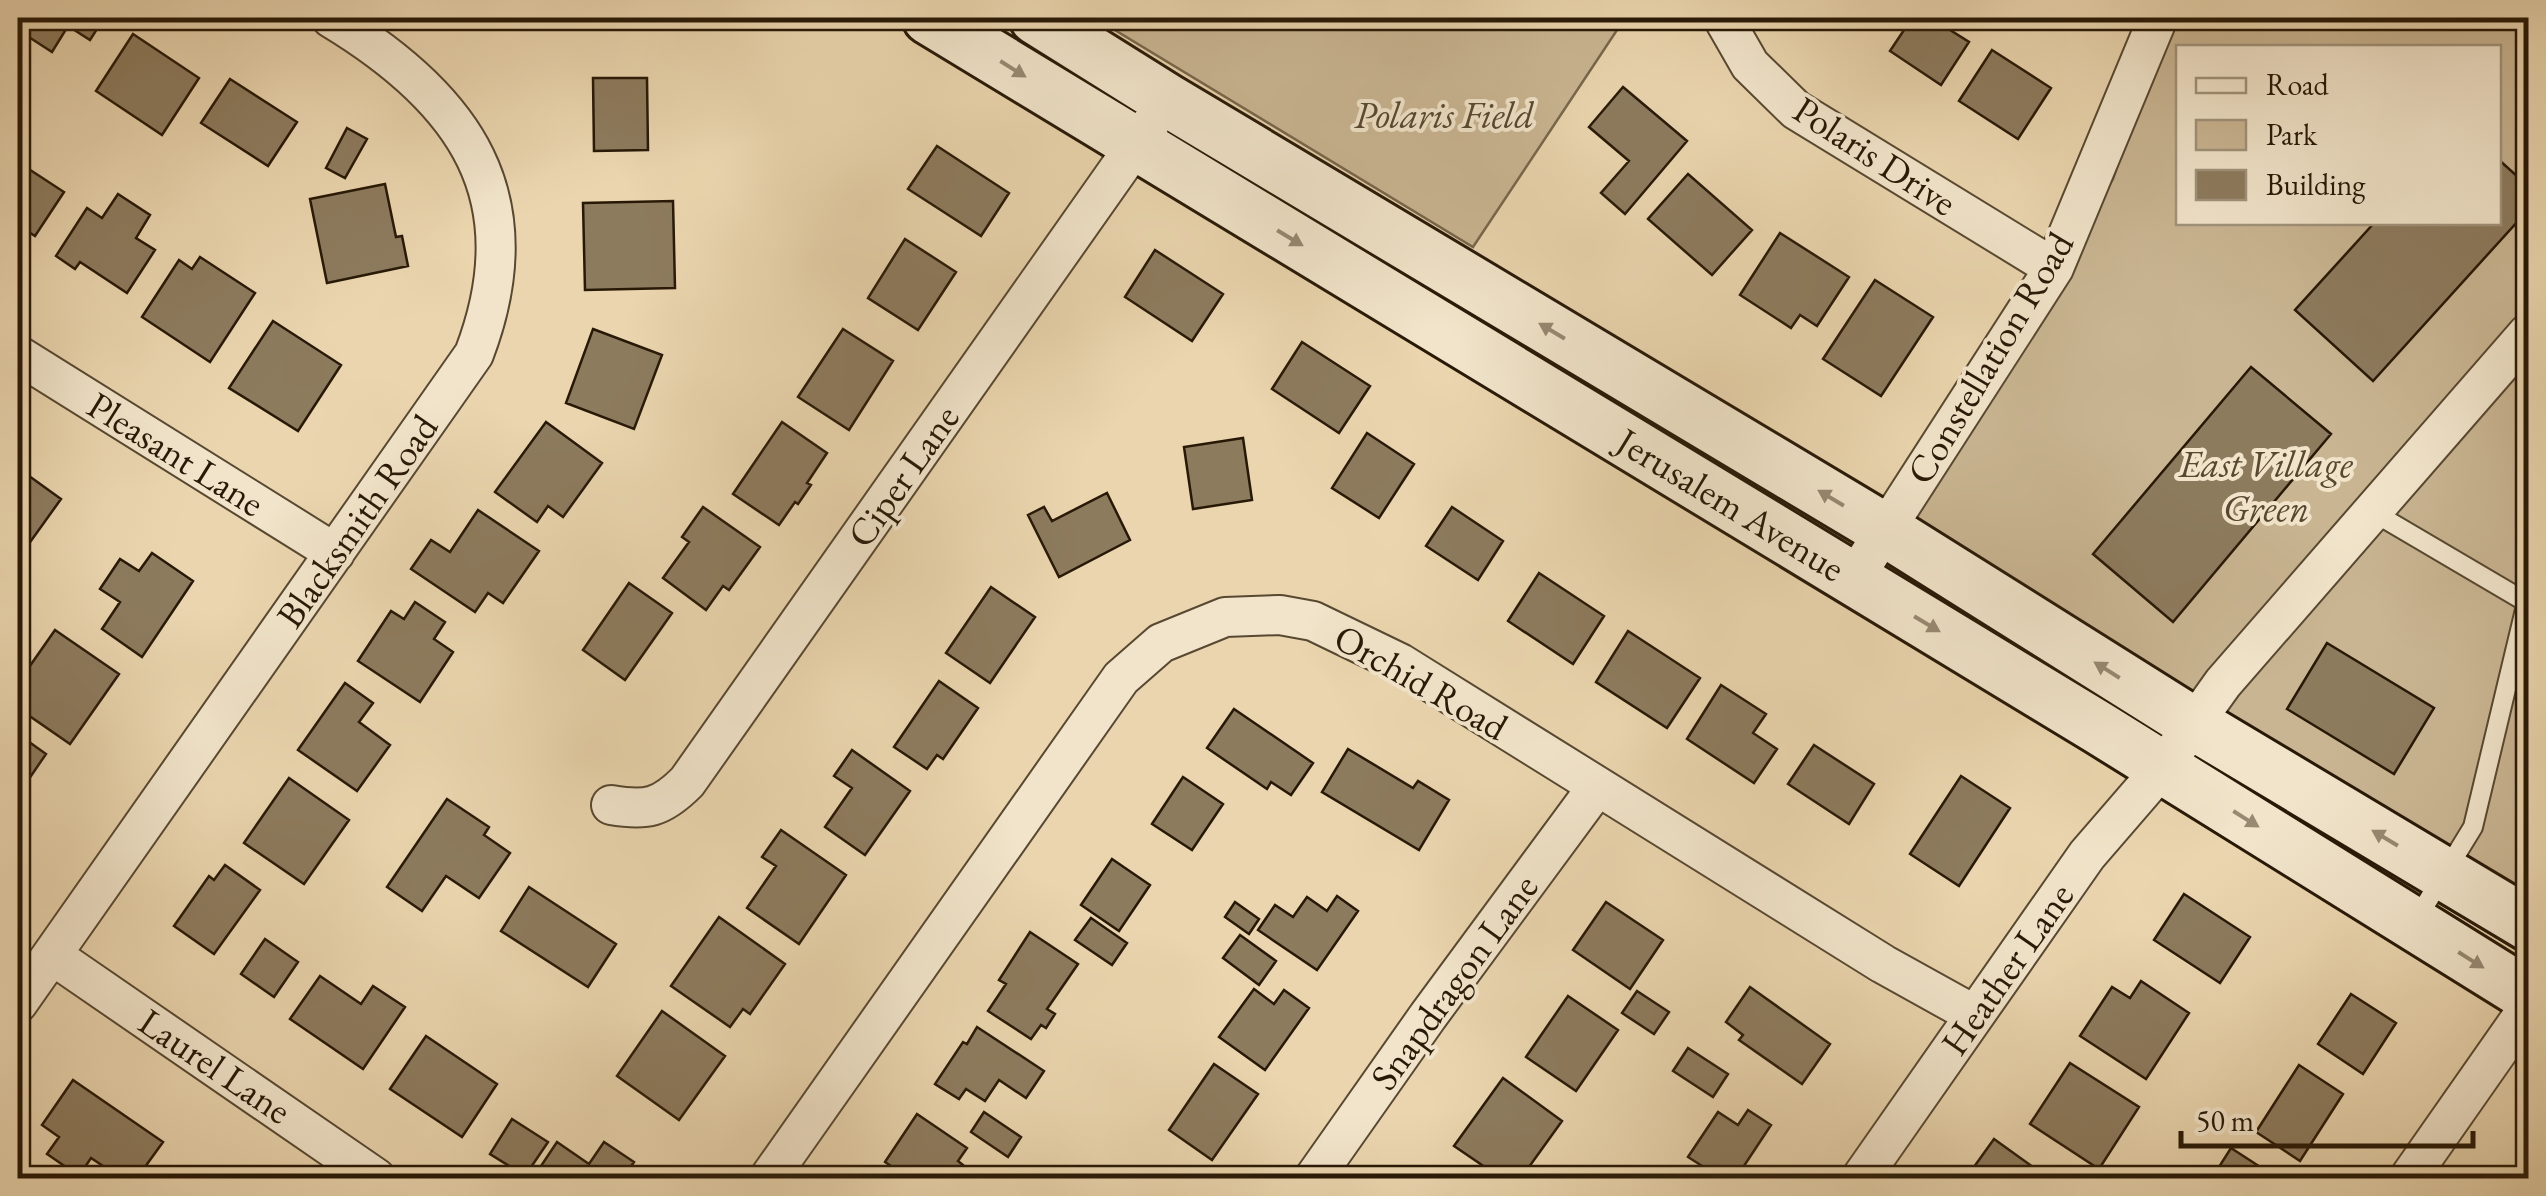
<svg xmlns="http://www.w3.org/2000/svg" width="2546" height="1196" font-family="'EB Garamond',serif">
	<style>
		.green { fill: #c9b592; stroke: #78674c; stroke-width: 2.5; fill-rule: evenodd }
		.building { fill: #8d7b5e; stroke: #281907; stroke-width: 2.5 }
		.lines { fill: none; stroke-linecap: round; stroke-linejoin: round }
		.service-casing { stroke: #584831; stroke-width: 22 }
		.minor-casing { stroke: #584831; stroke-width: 42 }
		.secondary-casing { stroke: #281907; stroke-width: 58 }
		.service { stroke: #f1e4ca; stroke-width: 18 }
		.minor { stroke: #f1e4ca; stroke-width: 38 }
		.secondary { stroke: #f1e4ca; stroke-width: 52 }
		.oneway { fill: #978972 }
		.labels { text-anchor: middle; stroke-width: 8; stroke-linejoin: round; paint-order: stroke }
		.park-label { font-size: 38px; font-style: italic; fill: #584831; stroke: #f1e4ca }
		.street-label { font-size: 38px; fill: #281907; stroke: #f1e4ca }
	</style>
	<rect width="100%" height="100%" fill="#ead5ae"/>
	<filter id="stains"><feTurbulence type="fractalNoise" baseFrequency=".002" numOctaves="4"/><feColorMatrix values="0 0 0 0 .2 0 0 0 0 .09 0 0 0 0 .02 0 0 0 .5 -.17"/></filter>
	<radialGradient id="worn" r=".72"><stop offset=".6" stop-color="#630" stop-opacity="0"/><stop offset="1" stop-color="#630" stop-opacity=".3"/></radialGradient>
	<!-- green -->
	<path class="green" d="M1095 18H1625L1473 247Z
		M2167 18H2528V957L1876 554 2113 179ZM2178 48H2498V222H2178Z"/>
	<!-- building -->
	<path class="building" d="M30 18H104L90 40 68 26 52 52 21 32Z
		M1912 18H1931L1969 42 1941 85 1890 51Z
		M133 34 199 78 162 135 96 91Z
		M1992 50 2051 88 2018 139 1959 101Z
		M593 78H647L648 150 594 151Z
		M230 79 297 122 268 166 201 123Z
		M1623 87 1687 141 1625 214 1601 193 1629 161 1589 127Z
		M347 128 367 139 345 178 326 168Z
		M937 146 1009 193 981 236 908 189Z
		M2498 159 2528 186V210L2373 381 2295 310 2375 222H2498Z
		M18 162 64 192 35 236 18 225Z
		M1688 174 1752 230 1712 275 1648 219Z
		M385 184 396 237 402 236 408 266 327 283 310 199Z
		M118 194 150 215 136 238 155 250 127 293 80 262 75 269 56 256 87 208 102 218Z
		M673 201 675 288 585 290 583 203Z
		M1780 233 1849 277 1817 326 1800 315 1791 328 1740 295Z
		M905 239 956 272 918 330 868 298Z
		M1155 250 1223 294 1192 341 1125 297Z
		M200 257 255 293 210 362 142 317 179 260 192 269Z
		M1875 280 1933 317 1881 396 1823 359Z
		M273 321 341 365 298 431 229 388Z
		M593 329 662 355 634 429 566 403Z
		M843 329 893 361 849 430 798 397Z
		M1302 342 1370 386 1339 433 1272 389Z
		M2251 367 2331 434 2173 622 2093 554Z
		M546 422 602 463 563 517 548 506 537 522 495 492Z
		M782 422 827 453 807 483 811 485 798 504 795 502 779 525 733 494Z
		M1367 433 1414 464 1379 518 1332 488Z
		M1243 438 1252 500 1193 509 1184 447Z
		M18 468 61 499 23 552 18 548Z
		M1107 493 1130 540 1059 577 1028 515 1044 507 1052 521Z
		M703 507 760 547 729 590 723 586 706 610 663 578 689 542 682 537Z
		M1452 507 1503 541 1478 580 1426 546Z
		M478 510 539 551 503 603 488 593 475 612 411 569 431 540 450 552Z
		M152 553 193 581 142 657 102 629 120 602 100 589 120 559 139 571Z
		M1539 573 1604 616 1573 664 1508 621Z
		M629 583 672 613 625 680 583 650Z
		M991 587 1035 617 990 683 946 653Z
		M415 602 445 622 434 639 453 652 420 702 358 661 391 611 404 619Z
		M55 630 119 674 70 744 18 708V683Z
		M1628 631 1700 678 1667 728 1596 682Z
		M2327 643 2434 708 2394 774 2287 709Z
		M939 681 978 708 943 759 937 755 927 769 894 747Z
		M345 683 373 703 359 722 390 745 357 791 298 750Z
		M1721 685 1766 714 1753 733 1777 749 1754 783 1687 739Z
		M1234 709 1313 763 1291 795 1271 782 1267 789 1207 748Z
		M18 734 46 754 18 795Z
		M1814 745 1874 784 1849 824 1788 784Z
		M1348 749 1413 788 1418 781 1449 800 1419 850 1322 792Z
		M852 750 910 791 865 855 825 827 852 788 834 776Z
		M1961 776 2010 808 1959 886 1910 854Z
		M1183 777 1223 804 1192 850 1152 824Z
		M289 778 349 820 304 884 244 843Z
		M447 799 489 827 484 835 510 853 479 898 446 876 422 911 387 887Z
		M781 830 846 875 799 944 747 908 776 866 762 857Z
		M1112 859 1150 885 1119 931 1081 905Z
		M225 865 260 890 214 954 174 926 209 876 214 880Z
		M529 887 616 944 588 987 501 931Z
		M2184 894 2250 937 2220 983 2154 940Z
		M1337 896 1358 911 1317 970 1258 930 1275 905 1293 917 1307 897 1327 911Z
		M1235 902 1259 919 1249 934 1225 917Z
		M1606 902 1663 940 1630 989 1573 950Z
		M719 917 785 964 750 1014 743 1009 730 1027 671 986Z
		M1091 918 1127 943 1112 965 1075 940Z
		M1030 932 1078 964 1047 1009 1055 1014 1046 1028 1041 1025 1031 1039 988 1011 1006 984 999 980Z
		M1240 935 1276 961 1259 985 1223 958Z
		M265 939 298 962 274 997 241 974Z
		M320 976 361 1004 373 986 405 1007 363 1069 290 1019Z
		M2141 981 2189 1013 2146 1079 2080 1036 2112 987 2130 998Z
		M1750 987 1830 1044 1802 1084 1739 1040 1743 1035 1726 1022Z
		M1254 989 1274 1004 1284 990 1309 1008 1265 1070 1219 1037Z
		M1637 991 1669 1012 1654 1034 1622 1013Z
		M2351 994 2396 1023 2363 1074 2318 1044Z
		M1568 996 1618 1030 1576 1091 1526 1057Z
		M662 1011 725 1056 679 1120 617 1076Z
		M977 1027 1044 1071 1026 1098 999 1080 985 1101 966 1089 959 1099 935 1084 963 1042 967 1044Z
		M426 1036 497 1084 462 1137 390 1089Z
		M1688 1048 1728 1074 1713 1097 1673 1071Z
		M2070 1063 2139 1107 2099 1169 2030 1124Z
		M1214 1064 1258 1094 1212 1160 1169 1130Z
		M2299 1065 2343 1094 2300 1161 2256 1132Z
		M1503 1078 1562 1121 1521 1178H1501L1454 1146Z
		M73 1080 163 1142 137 1178H121L91 1158 79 1176 47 1154 59 1137 42 1125Z
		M1748 1110 1771 1125 1736 1178H1721L1688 1157 1718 1112 1738 1125Z
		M984 1112 1021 1137 1008 1157 971 1132Z
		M917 1114 967 1148 958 1161 979 1178H909L885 1162Z
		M512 1119 548 1142 525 1176 490 1154Z
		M1994 1139 2033 1167 2024 1178H1966Z
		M557 1142 589 1164 604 1142 634 1162 623 1178H533Z
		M2231 1148 2274 1176 2273 1178H2212Z
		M2528 1152V1178H2512Z"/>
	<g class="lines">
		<!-- service casing -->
		<g class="service-casing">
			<path id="service" d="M2373 512 2526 602
				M2416 920 2473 827 2528 597"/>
		</g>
		<!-- minor casing -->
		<g class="minor-casing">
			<path id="minor" d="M1723 18 1750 65 1796 110 2054 268
				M18 355 335 553
				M1853 580 2054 268 2158 18
				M611 805C647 811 661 808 687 782L1149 126
				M52 955 376 1178
				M18 1003 474 354C534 197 465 99 331 18
				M769 1178 1121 678 1161 643 1225 617 1280 615 1313 621 1400 663 1883 964 1975 1015
				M1314 1178 1428 1016 1597 787
				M1861 1178 2087 855 2163 767 2223 683 2528 333
				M2409 1178 2528 1008"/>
		</g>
		<!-- secondary casing -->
		<g class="secondary-casing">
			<g id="secondary">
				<path id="s1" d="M929 18 2099 728 2528 995"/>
				<path d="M1036 18 1167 100 1885 530 2194 724 2528 924"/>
			</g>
		</g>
		<!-- service -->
		<use href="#service" class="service"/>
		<!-- minor -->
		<use href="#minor" class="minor"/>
		<!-- secondary -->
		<use href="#secondary" class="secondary"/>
	</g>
	<!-- one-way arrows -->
	<defs><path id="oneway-solid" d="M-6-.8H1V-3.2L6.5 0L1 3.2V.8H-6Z" transform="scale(2.5)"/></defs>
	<g class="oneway">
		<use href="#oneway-solid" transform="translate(1013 69) rotate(32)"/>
		<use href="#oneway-solid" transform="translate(1290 238) rotate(31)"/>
		<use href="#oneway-solid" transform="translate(1552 331) rotate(-149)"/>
		<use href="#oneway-solid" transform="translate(1831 498) rotate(-149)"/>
		<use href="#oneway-solid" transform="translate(1927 624) rotate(31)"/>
		<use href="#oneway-solid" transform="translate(2107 670) rotate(-148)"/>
		<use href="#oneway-solid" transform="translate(2246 819) rotate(32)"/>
		<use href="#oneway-solid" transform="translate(2385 838) rotate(-149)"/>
		<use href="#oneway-solid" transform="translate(2471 960) rotate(32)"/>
	</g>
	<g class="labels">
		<!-- park labels -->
		<g class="park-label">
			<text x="1444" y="128">Polaris Field</text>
			<text x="2266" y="477">East Village<tspan x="2266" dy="44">Green</tspan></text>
		</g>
		<!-- street labels -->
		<g class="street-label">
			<text transform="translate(1875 156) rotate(33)" y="13">Polaris Drive</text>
			<text transform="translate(1990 358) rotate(-59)" y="13">Constellation Road</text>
			<text transform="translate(176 454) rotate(32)" y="13">Pleasant Lane</text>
			<text transform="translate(903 476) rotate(-55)" y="13">Ciper Lane</text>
			<text dy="13" stroke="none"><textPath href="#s1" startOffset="938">Jerusalem Avenue</textPath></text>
			<text transform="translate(357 521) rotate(-55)" y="13">Blacksmith Road</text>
			<text transform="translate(1421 682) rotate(30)" y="13">Orchid Road</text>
			<text transform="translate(2007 969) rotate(-55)" y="13">Heather Lane</text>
			<text transform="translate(1454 982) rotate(-54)" y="13">Snapdragon Lane</text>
			<text transform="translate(215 1066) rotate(34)" y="13">Laurel Lane</text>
		</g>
	</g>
	<!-- margin -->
	<rect width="2546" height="1196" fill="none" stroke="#ead5ae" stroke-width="60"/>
	<rect x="20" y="20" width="2506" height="1156" fill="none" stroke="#281907" stroke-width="5"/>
	<rect x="30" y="30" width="2486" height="1136" fill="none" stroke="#281907" stroke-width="2.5"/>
	<!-- legend -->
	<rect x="2176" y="45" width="325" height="180" fill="#f1e4ca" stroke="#a1937c" stroke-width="2.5"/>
	<rect x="2196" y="78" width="50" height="15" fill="#f1e4ca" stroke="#a1937c" stroke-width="2.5"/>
	<text x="2266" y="95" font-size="30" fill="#281907">Road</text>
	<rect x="2196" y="120" width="50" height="30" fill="#c9b592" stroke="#a1937c" stroke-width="2.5"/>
	<text x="2266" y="145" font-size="30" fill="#281907">Park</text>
	<rect x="2196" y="170" width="50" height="30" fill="#8d7b5e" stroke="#a1937c" stroke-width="2.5"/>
	<text x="2266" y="195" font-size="30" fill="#281907">Building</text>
	<!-- scale -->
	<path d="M2181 1131v15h292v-15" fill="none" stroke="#281907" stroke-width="5"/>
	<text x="2196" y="1131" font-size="30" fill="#281907" stroke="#f1e4ca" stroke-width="8" paint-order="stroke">50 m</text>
	<rect width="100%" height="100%" filter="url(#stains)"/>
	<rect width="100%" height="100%" fill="url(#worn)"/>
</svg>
